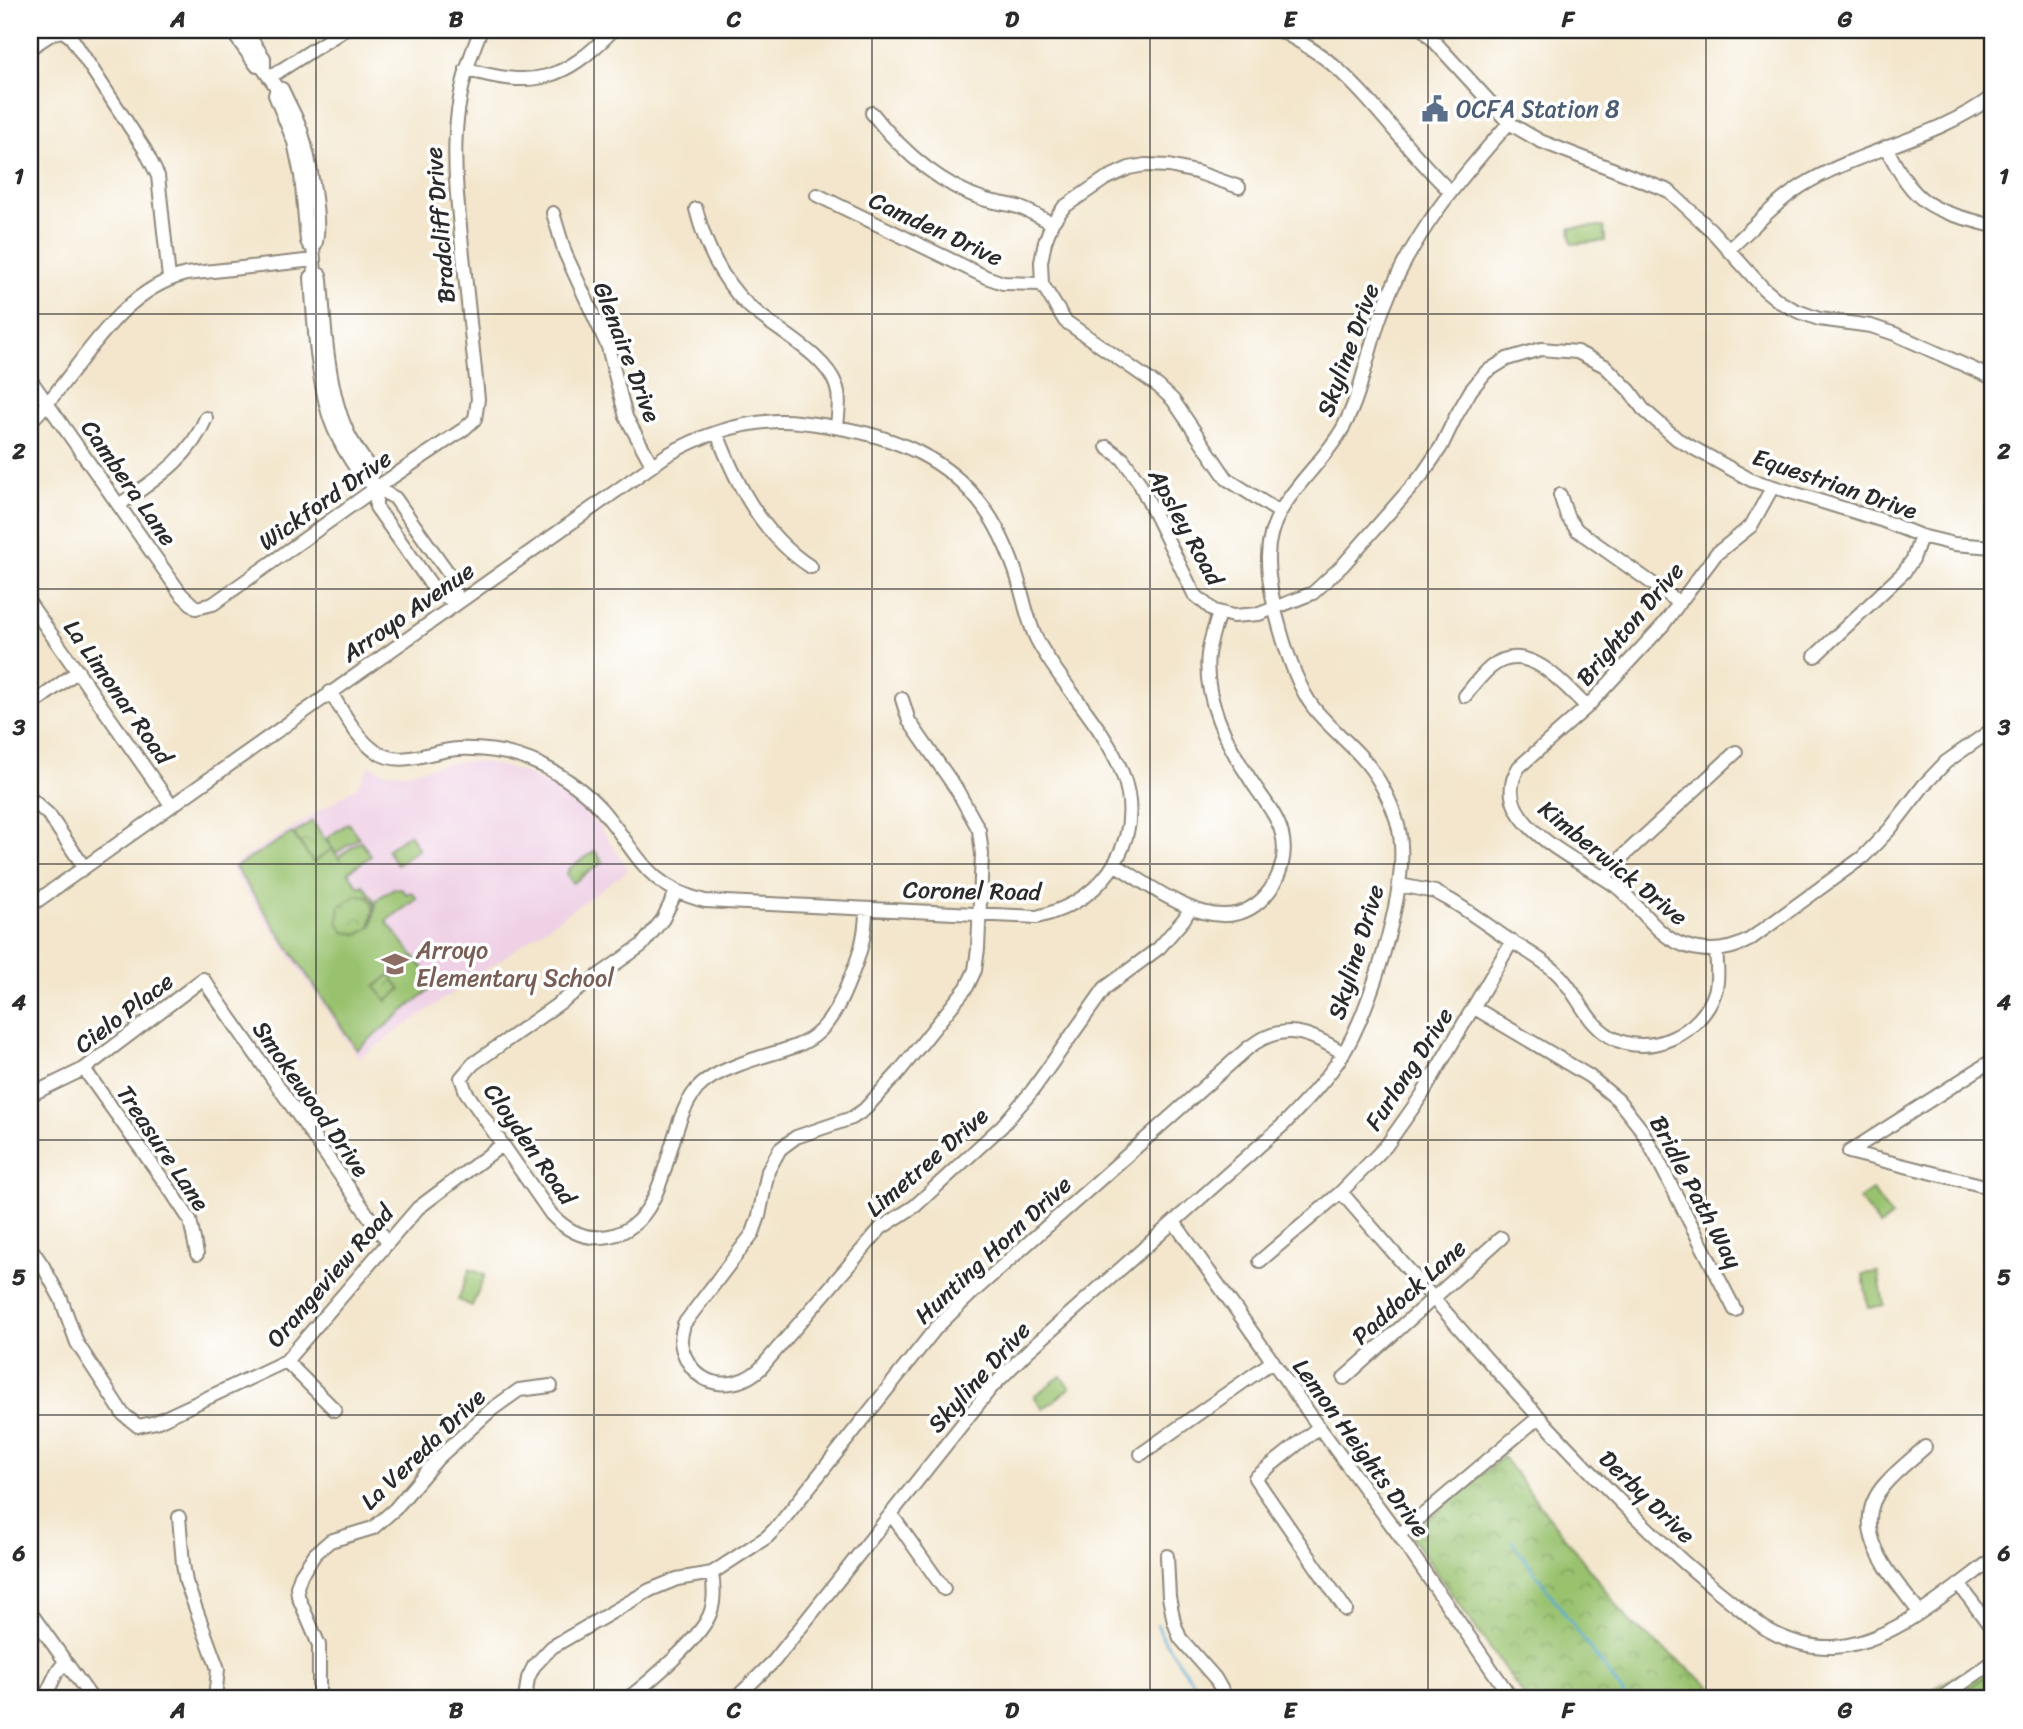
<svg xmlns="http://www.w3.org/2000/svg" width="2023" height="1729" font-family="Sriracha,sans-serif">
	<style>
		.built { fill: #efd0e5 }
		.grass { fill: #99c26e; stroke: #62764c; stroke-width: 2 }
		.park { fill: url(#park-crowns); stroke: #62764c; stroke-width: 2 }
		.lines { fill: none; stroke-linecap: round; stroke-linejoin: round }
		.stream { stroke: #56abd2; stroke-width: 2.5 }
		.minor-casing { stroke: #8f887c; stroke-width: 16 }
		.minor { stroke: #fff; stroke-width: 12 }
		.grid { fill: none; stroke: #2b2b2b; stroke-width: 2; stroke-opacity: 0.55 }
		.labels { text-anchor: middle; stroke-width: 7; stroke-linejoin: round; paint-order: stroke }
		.service-label { font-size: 24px; fill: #4e5e75; stroke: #fff; text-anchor: start }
		.street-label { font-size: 24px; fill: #2b2b2b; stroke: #fff }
		.education-label { font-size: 24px; fill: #785e54; stroke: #fff; text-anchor: start }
		.neatline { fill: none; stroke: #2b2b2b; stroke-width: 2.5 }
		.grid-label { font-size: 23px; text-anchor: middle; font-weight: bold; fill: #2b2b2b }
	</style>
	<defs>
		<pattern id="park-crowns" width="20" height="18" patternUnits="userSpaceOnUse" patternTransform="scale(1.75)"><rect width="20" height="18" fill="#99c26e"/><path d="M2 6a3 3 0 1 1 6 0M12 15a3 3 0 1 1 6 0" fill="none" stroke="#7d9e5b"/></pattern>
	</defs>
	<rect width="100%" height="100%" fill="#fff"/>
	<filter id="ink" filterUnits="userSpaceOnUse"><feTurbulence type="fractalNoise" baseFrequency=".0143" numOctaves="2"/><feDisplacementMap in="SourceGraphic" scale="14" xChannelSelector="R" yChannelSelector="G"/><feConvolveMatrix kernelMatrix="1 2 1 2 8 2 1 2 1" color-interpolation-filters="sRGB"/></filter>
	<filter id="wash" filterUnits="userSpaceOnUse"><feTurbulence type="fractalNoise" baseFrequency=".00686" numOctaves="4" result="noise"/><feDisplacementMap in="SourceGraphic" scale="28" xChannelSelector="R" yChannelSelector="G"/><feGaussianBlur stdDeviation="1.57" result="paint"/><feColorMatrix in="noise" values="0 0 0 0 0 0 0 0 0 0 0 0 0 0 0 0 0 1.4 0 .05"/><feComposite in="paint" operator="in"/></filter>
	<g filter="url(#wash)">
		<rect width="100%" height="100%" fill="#f3e6cc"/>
		<!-- built -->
		<path class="built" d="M462 762H481L506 767 527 774 564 792 596 822 629 870 359 1058 230 867 357 787 370 765 383 772 407 773 443 764Z"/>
		<!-- grass -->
		<path class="grass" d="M1604 226 1605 241 1572 244 1570 228Z
			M348 823 359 838 336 853 326 839Z
			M292 833 313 862 332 849 341 861 338 857 361 841 371 856 348 872 359 887 363 885 374 900V905L368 897 359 934 372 925 377 899 394 888 403 890 406 894 412 892 417 899 386 921 436 984 357 1050 235 867Z
			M409 834 419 849 397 865 387 850Z
			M1872 1190 1892 1217 1880 1226 1859 1199Z
			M470 1269 485 1275 472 1306 458 1300Z
			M1878 1272 1884 1305 1868 1308 1863 1274Z
			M1061 1376 1070 1388 1043 1409 1034 1396Z
			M1993 1655V1699H1916Z"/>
		<!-- park -->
		<path class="park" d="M312 821 332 849 313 862 294 834Z
			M595 851 603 862 573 883 566 874 569 871 568 869Z
			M357 895 368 897 374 905 370 927 359 934 344 932 338 922 340 906Z
			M390 975 401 989 387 1001 375 987Z
			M1503 1457 1631 1623 1727 1699H1526L1410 1535Z
			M1993 1671V1699H1953Z"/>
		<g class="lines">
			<!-- stream -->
			<path class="stream" d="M1512 1541 1627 1699
				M1157 1624 1163 1638 1204 1699"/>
		</g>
	</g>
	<g filter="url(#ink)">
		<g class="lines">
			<!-- minor casing -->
			<g class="minor-casing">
				<path id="minor" d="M231 30 257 66H264V58L245 30
					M1279 30C1297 40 1317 51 1333 65 1376 102 1408 152 1450 191
					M1424 30 1509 123 1540 141 1669 191 1711 230 1764 289 1780 302 1797 311 1819 319 1871 326 1895 334 1993 378
					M30 48 53 33 63 31 71 37 145 150 158 176 169 278
					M262 67 277 88 282 89C288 103 296 116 301 130 308 152 323 225 315 245H309L307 241 301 175 294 142 275 95 277 88
					M466 69C533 89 564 81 613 30
					M270 77 344 30
					M872 113C901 150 940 185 986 200 997 203 1008 204 1018 207 1030 211 1041 218 1052 223
					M1886 147C1917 208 1930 209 1993 226
					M1239 187 1196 172 1169 166 1145 165 1129 168 1105 179 1064 207 1052 223 1045 242 1041 262 1042 284 1065 321 1158 386 1173 400 1227 479 1279 512
					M817 195 986 277 1003 283 1042 284
					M696 209C704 241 716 269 738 295 763 325 823 350 836 385 841 398 838 413 837 427
					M553 213 565 253 608 347 626 417 652 465
					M313 246 315 274 311 277C314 322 316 368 328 412 335 437 349 458 363 479L367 481 371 480 373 472C364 460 353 445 347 431 328 391 324 323 321 279L320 275 315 274
					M1728 250C1754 227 1779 198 1810 181 1868 148 1939 137 1993 96
					M30 379 181 594 196 608 213 604 376 488 464 429 475 419 478 399C473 351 468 303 463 255 454 171 446 110 481 30
					M30 422C80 373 113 293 186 274L314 260
					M717 433C737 486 763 536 811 567
					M1107 447 1123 459 1139 482 1194 594 1214 611 1233 616 1259 614 1313 593 1343 565 1422 475 1441 447 1456 416 1471 390 1486 372 1507 359 1541 349 1577 352 1605 366 1630 391 1643 409 1677 439 1751 480 1881 520 1921 536 1954 544 1993 547
					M373 483 376 488 395 498 454 581 457 602 437 593 376 507V488
					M1772 488 1751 526 1716 554 1663 625 1587 707 1519 767C1484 822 1583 861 1617 887 1641 906 1656 937 1686 946 1708 953 1729 951 1749 940L1863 857 1890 829 1924 785 1946 762 1993 729
					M1560 495 1567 516 1577 530 1680 603
					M119 505C154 480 189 460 206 418
					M30 604 171 805
					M1815 656 1904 572 1913 559 1921 536
					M1465 696C1473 686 1481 675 1491 667 1527 638 1564 685 1587 707
					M902 699 909 721 957 790 979 830 982 854 978 949 975 970 967 987 898 1073 864 1110 852 1118 796 1137 780 1149 768 1171 759 1216 753 1233 684 1324C683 1329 681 1335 681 1340 681 1348 684 1355 688 1362 705 1390 737 1389 760 1369L881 1228 915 1206 1002 1126 1032 1091 1105 988 1159 948 1184 919 1190 909
					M30 706 78 671
					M30 798 49 815 84 867
					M1114 864C1157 889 1227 949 1270 890 1281 874 1287 854 1282 834 1277 814 1261 797 1250 779 1227 745 1203 697 1208 654 1210 640 1215 626 1219 613
					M1604 878 1623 856 1736 752
					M1400 885 1435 892 1450 900C1472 913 1491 928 1512 942 1527 951 1543 960 1556 972 1578 992 1584 1022 1611 1037 1649 1059 1702 1033 1715 992 1719 979 1717 964 1716 950
					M676 892 663 919 642 945 473 1064 461 1078 466 1092 551 1214C565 1229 581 1239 602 1237 672 1231 661 1131 697 1089 706 1079 720 1072 733 1067 793 1042 819 1056 847 986 858 960 866 938 866 910
					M30 906 667 455C700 436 739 423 777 421 797 420 816 424 835 427 895 437 948 458 984 508 998 527 1007 548 1015 570 1023 593 1026 618 1037 640 1073 709 1164 775 1116 861 1099 891 1070 909 1037 917L705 901C644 886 638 852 601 809 584 790 563 776 541 765 516 753 486 748 458 749 431 750 401 769 375 751 356 738 343 711 330 692
					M1473 1007 1589 1076 1618 1100 1641 1129 1656 1156 1735 1310
					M84 1069 171 1191 190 1220 197 1254
					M30 1095 84 1069 203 979 379 1231 388 1241
					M1849 1152 1993 1060
					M1849 1152 1993 1188
					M1341 1192C1438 1303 1533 1417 1639 1520 1669 1550 1701 1578 1734 1604 1745 1612 1756 1623 1768 1630 1787 1641 1811 1648 1833 1647 1891 1644 1948 1592 1993 1559
					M1174 1222 1319 1427 1399 1535 1512 1699
					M30 1247 43 1266 61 1299 77 1343 123 1414 138 1426 156 1422 286 1361 418 1208 502 1145
					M1260 1261 1341 1192 1386 1146 1422 1095 1512 941
					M286 1361 335 1410
					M1344 1378 1501 1238
					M1319 1427 1255 1478 1346 1610
					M1141 1454 1273 1361
					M891 1514 944 1589
					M179 1517 183 1564 186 1582 218 1669 215 1699
					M1399 1535 1539 1417
					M1167 1556 1169 1597 1174 1622 1180 1638 1215 1678 1227 1699
					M712 1573 767 1537 779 1525 936 1328 972 1293 1248 1048C1283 1021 1310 1032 1343 1053
					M1959 1584 1993 1630
					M30 1612 92 1699
					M1919 1612C1893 1577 1845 1528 1885 1484 1897 1470 1912 1459 1925 1447
					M44 1699 57 1672 65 1662
					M319 1699V1645L298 1596 297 1587 301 1575 315 1554 330 1541 373 1528 395 1509 438 1458 491 1410 519 1390 551 1386
					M525 1699 528 1678 534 1666 552 1647 650 1590 677 1579 712 1573C714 1586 715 1599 711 1611 704 1636 648 1683 627 1699
					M735 1699 774 1661 991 1388 1028 1351 1284 1124C1305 1102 1327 1079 1343 1054 1370 1010 1405 897 1401 845 1400 823 1390 800 1379 781 1363 753 1338 736 1318 713 1292 685 1267 595 1268 557 1268 501 1320 471 1344 426 1364 388 1368 346 1384 307 1412 234 1458 181 1509 123
					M1940 1699 1993 1662"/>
			</g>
			<!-- minor -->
			<use href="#minor" class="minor"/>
		</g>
	</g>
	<!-- grid -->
	<path class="grid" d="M316 30V1699M594 30V1699M872 30V1699M1150 30V1699M1428 30V1699M1706 30V1699M30 314H1993M30 589H1993M30 864H1993M30 1140H1993M30 1415H1993"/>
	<!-- icons -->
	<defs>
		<g id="civic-bare" transform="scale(2.1)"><path d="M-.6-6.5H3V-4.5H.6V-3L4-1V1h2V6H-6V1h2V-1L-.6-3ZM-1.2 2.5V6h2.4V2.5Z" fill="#5c6f8a" stroke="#fff" stroke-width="2.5" paint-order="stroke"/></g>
		<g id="school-bare" transform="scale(2.1)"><path d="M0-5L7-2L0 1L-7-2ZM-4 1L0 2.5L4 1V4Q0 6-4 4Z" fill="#8d6e63" stroke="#fff" stroke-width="2.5" paint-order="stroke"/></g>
	</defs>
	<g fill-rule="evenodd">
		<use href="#civic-bare" x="1435" y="109"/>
		<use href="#school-bare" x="395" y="964"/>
	</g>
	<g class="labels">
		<!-- service labels -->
		<g class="service-label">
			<text x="1456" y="117">OCFA Station 8</text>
		</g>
		<!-- street labels -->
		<g class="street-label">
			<text transform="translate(440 225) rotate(-95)" y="8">Bradcliff Drive</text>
			<text transform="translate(936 229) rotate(25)" y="8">Camden Drive</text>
			<text transform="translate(1348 350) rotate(-70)" y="8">Skyline Drive</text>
			<text transform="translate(627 352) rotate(69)" y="8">Glenaire Drive</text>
			<text transform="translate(129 483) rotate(55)" y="8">Cambera Lane</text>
			<text transform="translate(1835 484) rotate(19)" y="8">Equestrian Drive</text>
			<text transform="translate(325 500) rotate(-35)" y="8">Wickford Drive</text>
			<text transform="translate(1186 527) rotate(61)" y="8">Apsley Road</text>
			<text transform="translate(408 612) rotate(-35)" y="8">Arroyo Avenue</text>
			<text transform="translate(1630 624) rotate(-50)" y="8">Brighton Drive</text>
			<text transform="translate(118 692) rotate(55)" y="8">La Limonar Road</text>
			<text transform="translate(1613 863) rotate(39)" y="8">Kimberwick Drive</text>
			<text transform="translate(972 891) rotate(1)" y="8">Coronel Road</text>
			<text transform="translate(1356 952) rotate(-73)" y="8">Skyline Drive</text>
			<text transform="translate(124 1013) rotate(-37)" y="8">Cielo Place</text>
			<text transform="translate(1409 1069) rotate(-57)" y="8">Furlong Drive</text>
			<text transform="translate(311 1099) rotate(55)" y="8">Smokewood Drive</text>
			<text transform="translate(530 1144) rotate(55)" y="8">Cloyden Road</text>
			<text transform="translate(163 1148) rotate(56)" y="8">Treasure Lane</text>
			<text transform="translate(927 1162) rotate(-41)" y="8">Limetree Drive</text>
			<text transform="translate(1696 1192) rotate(62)" y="8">Bridle Path Way</text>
			<text transform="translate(993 1250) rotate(-43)" y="8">Hunting Horn Drive</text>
			<text transform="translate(330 1276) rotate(-49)" y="8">Orangeview Road</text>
			<text transform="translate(1409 1292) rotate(-42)" y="8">Paddock Lane</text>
			<text transform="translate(979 1377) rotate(-48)" y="8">Skyline Drive</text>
			<text transform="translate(1361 1448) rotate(54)" y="8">Lemon Heights Drive</text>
			<text transform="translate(423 1449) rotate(-44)" y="8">La Vereda Drive</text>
			<text transform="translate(1647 1497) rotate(44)" y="8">Derby Drive</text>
		</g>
		<!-- education labels -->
		<g class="education-label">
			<text x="416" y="958">Arroyo<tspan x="416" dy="28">Elementary School</tspan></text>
		</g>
	</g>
	<!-- margin -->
	<rect width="2023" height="1729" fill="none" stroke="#fff" stroke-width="77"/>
	<rect x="38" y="38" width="1946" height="1652" class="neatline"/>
	<g class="grid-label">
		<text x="178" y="27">A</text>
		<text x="456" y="27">B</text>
		<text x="734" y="27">C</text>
		<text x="1012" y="27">D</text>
		<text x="1290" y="27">E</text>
		<text x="1568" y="27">F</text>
		<text x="1845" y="27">G</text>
		<text x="19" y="184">1</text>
		<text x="2004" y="184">1</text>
		<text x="19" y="459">2</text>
		<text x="2004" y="459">2</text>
		<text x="19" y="735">3</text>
		<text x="2004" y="735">3</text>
		<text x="19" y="1010">4</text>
		<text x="2004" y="1010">4</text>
		<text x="19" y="1285">5</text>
		<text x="2004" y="1285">5</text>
		<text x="19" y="1561">6</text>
		<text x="2004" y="1561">6</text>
		<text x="178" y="1718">A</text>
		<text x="456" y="1718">B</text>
		<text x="734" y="1718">C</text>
		<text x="1012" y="1718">D</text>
		<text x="1290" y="1718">E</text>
		<text x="1568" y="1718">F</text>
		<text x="1845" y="1718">G</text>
	</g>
</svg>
